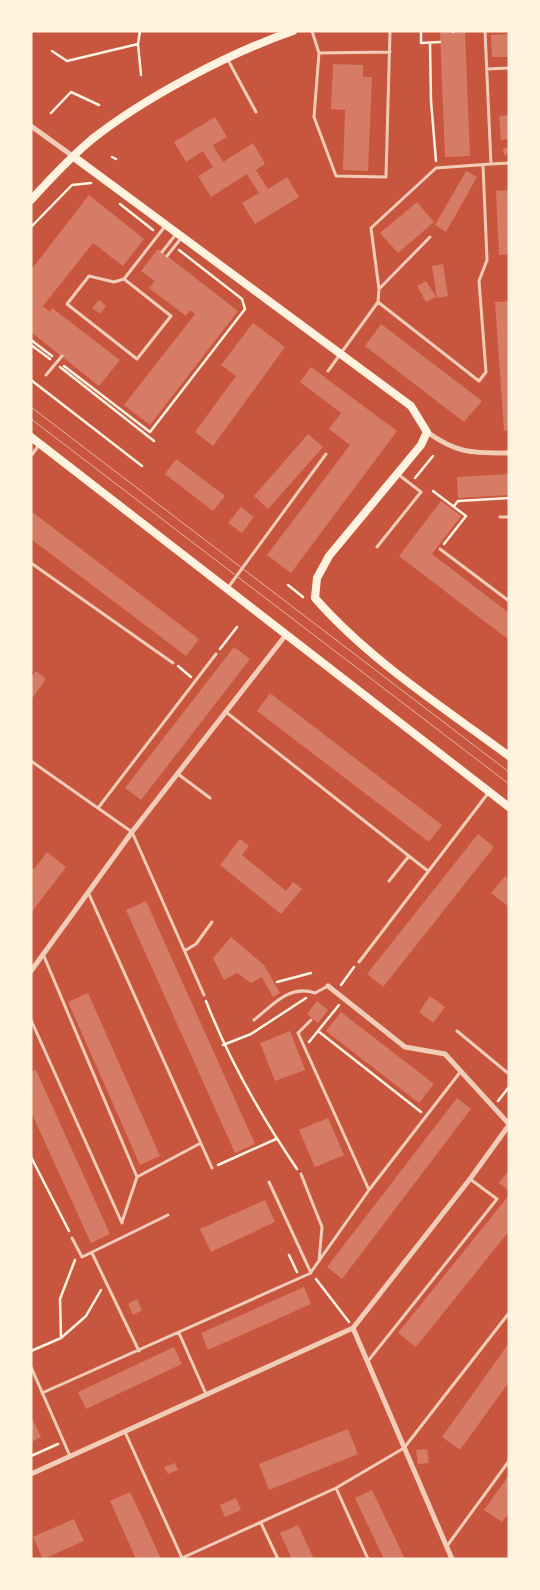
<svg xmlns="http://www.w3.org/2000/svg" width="540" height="1590" font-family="'IBM Plex Serif',serif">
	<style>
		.building { fill: #d67c66 }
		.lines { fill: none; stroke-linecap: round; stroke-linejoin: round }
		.path { stroke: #fff3e0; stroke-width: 2.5 }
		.service { stroke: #f1ccb7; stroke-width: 3 }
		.minor { stroke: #f1ccb7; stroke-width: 5 }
		.secondary { stroke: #fff3e0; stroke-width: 8 }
		.tram { stroke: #e9b49f; stroke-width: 1 }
	</style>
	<rect width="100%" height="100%" fill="#c8553d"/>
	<!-- building -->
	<path class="building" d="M465 31 470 156 445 157 440 32Z
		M509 34V57H492L491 35Z
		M333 64 363 65V77H372L368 171 343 170 345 110 331 109Z
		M509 115V139L501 140 499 116Z
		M215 117 227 137 213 145 223 162 253 143 265 164 256 170 268 189 287 177 299 197 255 224 242 203 259 193 247 174 211 197 198 176 213 167 203 151 186 162 174 142Z
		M509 147V154L504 155 503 148Z
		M466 171 477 177 446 232 435 225Z
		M509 190V254L499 255 496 191Z
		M89 195 144 239 123 266 93 243 43 306 50 312 52 308 120 360 99 386 31 332V270Z
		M417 202 434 222 398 253 380 233Z
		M158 249 238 311 150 425 124 405 195 314 190 310 186 316 149 288 155 281 141 271Z
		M443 264 448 296 437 298 432 266Z
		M426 281 436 297 426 302 417 286Z
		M99 300 106 306 100 314 92 308Z
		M509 301V430L504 431 495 302Z
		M253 323 285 347 213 446 195 432 236 376 221 365Z
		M381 324 482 401 464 422 365 346Z
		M311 367 397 431 291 573 267 555 350 445 329 429 341 413 300 382Z
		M308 434 323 447 268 509 254 496Z
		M176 459 225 496 213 511 165 474Z
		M509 474V495L458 498 457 477Z
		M441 501 461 516 432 554 509 613V640L399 556Z
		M241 507 254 517 242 533 228 523Z
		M31 511 199 639 186 656 31 539Z
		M234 647 250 659 141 800 125 788Z
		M36 671 46 679 31 700V678Z
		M270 693 442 825 429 842 257 711Z
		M478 834 494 847 383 987 367 974Z
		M240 839 249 846 242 855 286 891 293 882 302 889 281 914 220 865Z
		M47 852 66 867 31 913V867L34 869Z
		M505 876 509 879V907L491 893Z
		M146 901 255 1144 235 1153 126 910Z
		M231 937 264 965 280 993 273 997 262 977 251 983 237 973 224 980 213 958Z
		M88 993 160 1156 140 1165 68 1002Z
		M430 996 445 1007 433 1023 419 1012Z
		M317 1001 328 1010 318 1023 307 1014Z
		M341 1012 434 1084 419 1103 326 1031Z
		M290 1031 305 1070 275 1081 260 1043Z
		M36 1070 110 1234 91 1243 31 1112V1072Z
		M457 1098 471 1109 342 1279 327 1267Z
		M328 1118 344 1155 315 1167 299 1130Z
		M509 1170V1191L499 1183Z
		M509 1195V1231L416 1347 398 1333Z
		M265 1200 275 1222 211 1252 200 1229Z
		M304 1287 311 1304 208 1350 201 1333Z
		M137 1299 142 1310 133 1315 128 1304Z
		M509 1343V1382L460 1450 442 1437Z
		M174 1347 182 1364 86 1409 78 1392Z
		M31 1416 41 1437 31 1442Z
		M348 1429 358 1454 269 1490 259 1464Z
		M427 1449 429 1463 418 1464 416 1450Z
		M175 1463 178 1470 168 1474 164 1467Z
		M509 1475V1513L502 1522 484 1510Z
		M372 1490 405 1559H384L355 1498Z
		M130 1492 141 1515 161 1559H136L110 1501Z
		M236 1498 241 1510 225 1517 220 1505Z
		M74 1519 84 1541 43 1559 33 1537Z
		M298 1525 314 1559H292L280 1533Z"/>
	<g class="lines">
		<!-- path -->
		<path class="path" d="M140 31 138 44 141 75
			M421 31V43L440 42
			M453 31V32
			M430 43 431 101 436 161
			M52 51 67 61 138 44
			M51 113 71 92 99 105
			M112 157 116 159
			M120 204 153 230
			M31 227 72 185 91 183
			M31 340 52 356
			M31 345 50 359
			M64 366 150 432 245 309 242 299 179 250
			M60 367 154 441
			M31 380 142 466
			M415 478 433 456
			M433 491 466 516 444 544
			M454 506 458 501 509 498
			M288 585 303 597
			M220 649 237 627
			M178 666 191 677
			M277 982 311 973
			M341 985 354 967
			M206 1001C229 1060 261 1116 297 1169
			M318 1031 421 1112
			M309 1042 339 1005
			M223 1045 251 1034 306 998
			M498 1101 509 1087
			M31 1157 69 1231
			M218 1165 276 1139
			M289 1255 297 1272
			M316 1279 349 1322
			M61 1338 86 1316 101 1290
			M31 1351 61 1338 60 1299 75 1260
			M31 1456 58 1444"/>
		<!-- service -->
		<path class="service" d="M312 31 319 53 314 117 336 176 386 177 390 31
			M485 31 491 164 509 163
			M319 53 390 52
			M228 60 256 112
			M487 69 509 68
			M162 252 177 233
			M167 256 182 237
			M124 279 114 282 89 276 67 304 137 359 171 316 124 279 166 225
			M379 289 371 228 436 168 491 164
			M378 302 479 381 486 372 479 281 487 260 483 165
			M328 371 378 302 379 289 430 237
			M46 375 62 356
			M31 456 39 445
			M500 517H509
			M377 547 421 492 399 475
			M440 549 509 601
			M31 563 173 663
			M227 589 326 454
			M226 712 428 871
			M31 761 132 832 204 995
			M178 774 210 798
			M98 808 216 654
			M389 881 409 856
			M88 892 212 1168
			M186 950 196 944 212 922
			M43 954 137 1177 199 1144
			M359 962 489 792
			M31 1020 122 1223
			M254 1020C273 1005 289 984 315 993L328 986
			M311 1020 298 1033 369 1190
			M457 1031 509 1074
			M301 1174 322 1227 319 1261
			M122 1222 137 1177
			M72 1238 82 1257 168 1215
			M92 1253 139 1351
			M311 1272 369 1190 461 1071
			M179 1333 206 1394
			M368 1361 497 1199 470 1179
			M31 1367 70 1456
			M42 1393 311 1273 269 1182
			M125 1432 182 1558
			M336 1488 368 1559
			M261 1523 278 1559
			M447 1546 509 1461
			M182 1558 336 1488 404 1448 509 1313"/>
		<!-- minor -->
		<path class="minor" d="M31 126 74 157
			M427 432C458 454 472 453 509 453
			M31 971 132 832 285 636
			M328 986 405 1047 445 1054 509 1124
			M353 1328 452 1559
			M31 1474 353 1328 470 1179 509 1125"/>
		<!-- secondary -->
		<path class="secondary" d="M74 157 411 406 427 432 421 445 329 556 317 578 315 598C369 660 443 707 509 756
			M31 200C50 179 70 158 91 140 144 98 229 53 293 31
			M31 437 509 807"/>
		<!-- tram -->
		<path class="tram" d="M31 407 509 772
			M31 419 509 784"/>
	</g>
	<!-- border -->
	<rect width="540" height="1590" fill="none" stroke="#fff3e0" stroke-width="65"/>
</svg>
